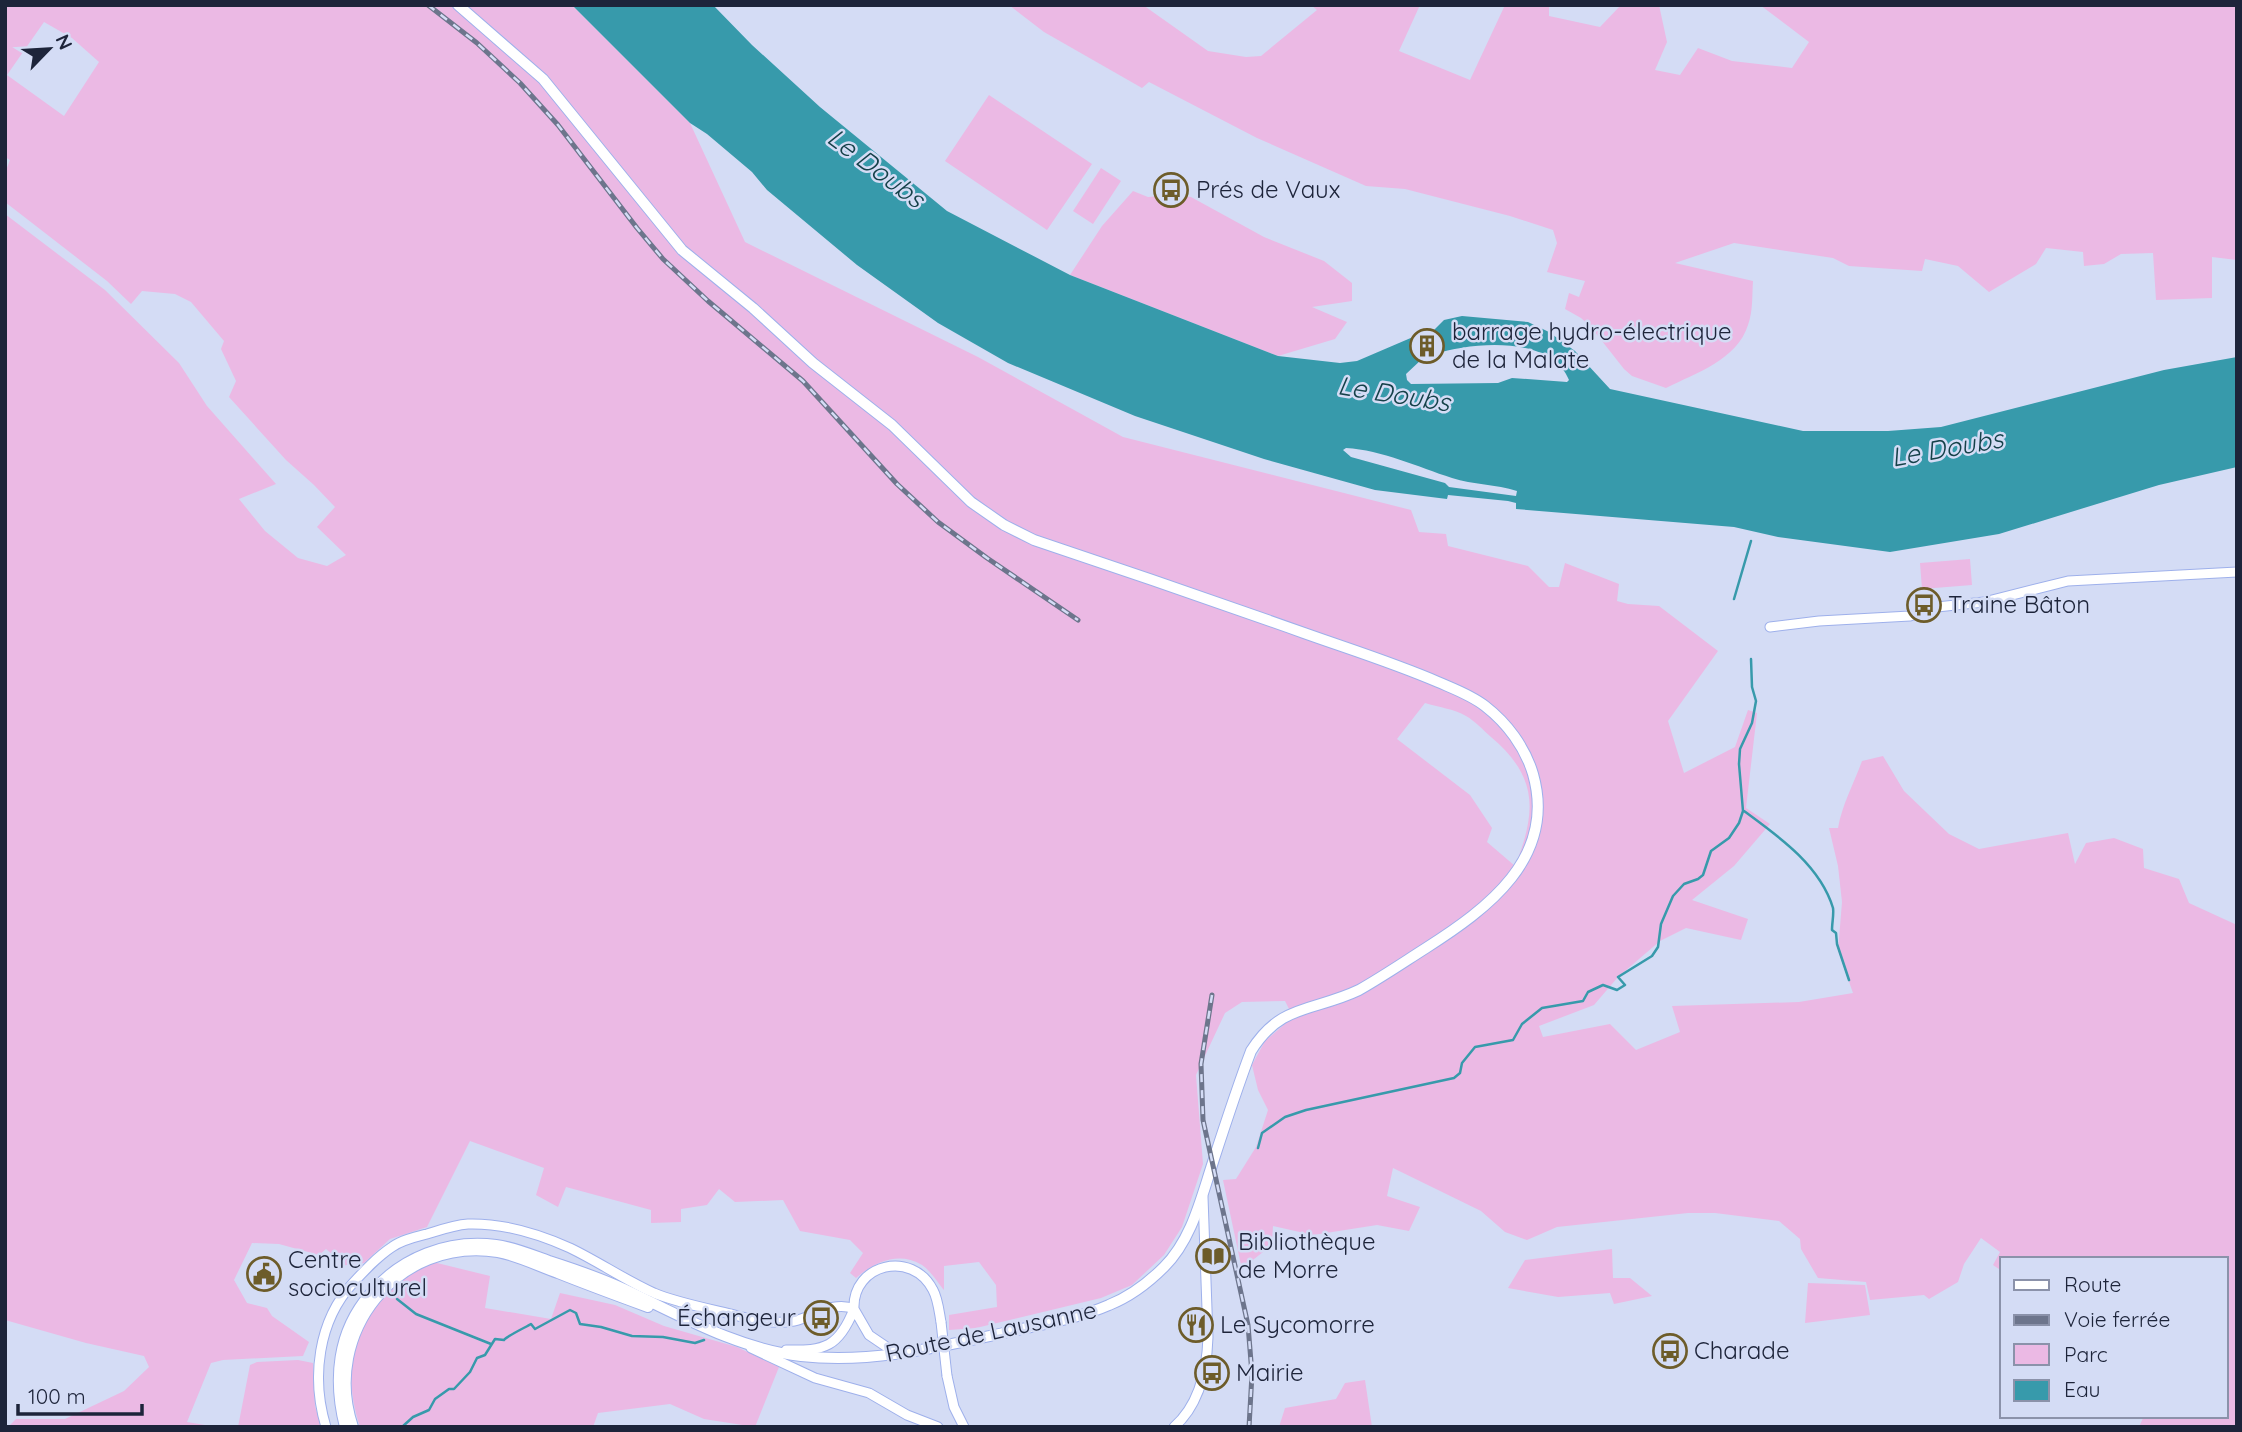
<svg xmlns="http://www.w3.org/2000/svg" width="2242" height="1432" font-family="Quicksand,sans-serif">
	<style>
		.green { fill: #ebb9e4; fill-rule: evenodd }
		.water { fill: #379aab; fill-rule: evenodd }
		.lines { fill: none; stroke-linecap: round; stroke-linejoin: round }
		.stream { stroke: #379aab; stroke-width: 2.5 }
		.tertiary-casing { stroke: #9eb0eb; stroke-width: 11 }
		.secondary-casing { stroke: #9eb0eb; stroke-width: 12 }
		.tertiary { stroke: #fff; stroke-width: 9 }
		.secondary { stroke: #fff; stroke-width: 10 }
		.rail-casing { stroke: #6d758c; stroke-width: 5 }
		.rail { stroke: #d4dcf5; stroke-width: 2.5; stroke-dasharray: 8; stroke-linecap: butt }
		.tertiary-bridge-casing { stroke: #9eb0eb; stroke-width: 11; stroke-linecap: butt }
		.tertiary-bridge { stroke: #fff; stroke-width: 9 }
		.labels { text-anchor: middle; stroke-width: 5; stroke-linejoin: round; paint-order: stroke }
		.poi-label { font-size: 24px; fill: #1d243a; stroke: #d4dcf5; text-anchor: start }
		.street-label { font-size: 24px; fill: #1d243a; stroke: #d4dcf5 }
		.water-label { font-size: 26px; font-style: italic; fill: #154149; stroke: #d4dcf5 }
	</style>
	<rect width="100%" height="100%" fill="#d4dcf5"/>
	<!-- green -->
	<path class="green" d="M5 5H572L690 123 745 242 978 357 1123 437 1411 510 1419 532 1446 534 1448 546 1528 566 1549 587H1559L1565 563 1619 584 1617 601 1628 604 1659 606 1718 651 1668 721 1684 773 1735 747 1748 710 1757 713 1746 808 1770 824 1734 866 1692 900 1748 919 1741 940 1686 928 1660 941 1618 977 1594 1005 1539 1026 1543 1037 1610 1024 1636 1050 1680 1032 1672 1006 1799 1002 1853 993 1838 951 1842 902 1838 866 1829 828H1838C1842 805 1854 783 1862 761L1883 756 1904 791 1949 834 1979 849 2068 833 2075 864 2086 843 2114 838 2143 849 2144 868 2179 879 2189 903 2237 925V1427H2139L2144 1416H2226V1259H2002V1271L1993 1265 2000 1252 1981 1238 1964 1264 1958 1282 1929 1299 1924 1295 1870 1300 1866 1282 1818 1278 1801 1249 1800 1239 1779 1221 1715 1213H1688L1557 1227 1527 1240 1505 1232 1481 1211 1393 1168 1387 1196 1420 1207 1409 1231 1377 1225 1313 1235 1273 1226 1272 1245 1249 1263 1241 1265 1223 1180 1236 1179 1256 1147 1268 1110 1258 1090 1252 1065 1265 1041 1293 1017 1285 1001 1242 1002 1225 1013 1196 1075 1203 1164 1182 1227 1164 1255 1132 1285 1101 1298 976 1328 949 1330V1315L997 1307 996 1285 979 1262 944 1266V1290C938 1283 930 1270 922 1265 898 1251 875 1262 856 1278L850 1273 863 1253 850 1240 800 1231 783 1200 735 1202 719 1189 707 1205 681 1209V1222L651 1223V1210L566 1187 558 1207 536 1195 544 1168 470 1141 427 1227 390 1239 364 1263 338 1266 340 1261 326 1249 319 1255 279 1244 252 1243 234 1280 247 1303 267 1308 272 1316 309 1342 303 1356 223 1360 211 1363 187 1422 217 1427H8L16 1419H65L124 1391 149 1367 144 1356 86 1343 5 1320V214L105 290 179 363 207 406 276 484 239 499 265 531 298 558 327 566 346 555 317 527 335 507 314 485 286 460 229 397 236 381 221 349 224 341 191 302 175 294 142 291 131 304 107 281 5 202V173L10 160 5 157ZM44 22 72 38 99 62 64 116 7 75ZM1425 703C1438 707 1454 709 1466 716 1475 721 1483 730 1491 737 1538 777 1537 811 1515 866L1487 842 1492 828 1470 795 1397 739Z
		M1009 5H1143L1208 51 1246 57 1261 56 1317 10 1311 5H1420L1399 51 1470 80 1505 5H1549V16L1600 27 1621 5H1659L1667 42 1655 70 1680 75 1698 48 1732 61 1792 68 1809 42 1760 5H2237V260L2212 257V298L2156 300 2153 253 2121 254 2104 264 2084 266 2083 252 2046 248 2036 264 1989 292 1958 266 1925 259 1922 271 1849 266 1833 258 1734 243 1675 263 1753 281C1752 296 1753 311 1748 325 1737 360 1696 373 1666 388L1632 376 1624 369 1591 327 1581 318 1565 309 1569 293 1579 297 1585 281 1547 272 1557 243 1553 230 1510 216 1405 189 1366 186 1257 138 1149 82 1142 88 1044 32Z
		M989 95 1092 164 1047 230 945 161Z
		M1101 168 1121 181 1093 224 1073 211Z
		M1133 191 1148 197 1173 195 1191 197 1264 237 1324 261 1352 283V301L1312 307 1347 322 1335 339 1278 356 1070 275 1102 226Z
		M1970 559 1972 585 1922 589 1920 563Z
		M1612 1249 1613 1278H1630L1652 1296 1614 1304 1610 1293 1558 1297 1508 1288 1525 1260Z
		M433 1262 490 1276 485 1308 551 1319 560 1293 615 1305 664 1326 737 1347 779 1367 755 1427 704 1419 670 1404 598 1413 593 1427H360C344 1379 347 1320 390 1286 402 1276 419 1270 433 1262Z
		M1808 1283 1865 1285 1870 1315 1805 1323Z
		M298 1360 313 1363 315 1406 321 1427H238L250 1365 257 1362Z
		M1365 1380 1372 1427H1279L1285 1408 1336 1399 1345 1383Z"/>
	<!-- water -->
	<path class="water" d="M572 5H713L752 45 820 107 947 211 1070 275 1278 356 1340 363 1357 361 1413 337 1422 359 1406 374 1407 380 1411 384 1498 383 1512 378 1567 382 1569 380C1551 335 1472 342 1435 354L1427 337 1444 320 1462 316 1528 322 1549 332 1575 351 1610 389 1803 431H1888L1941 427 2164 370 2237 357V467L2159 485 1999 534 1890 552 1778 537 1734 527 1516 509V503L1508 501 1448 495 1447 499 1375 490 1264 459 1135 416 1008 363 938 323 857 265 767 190 752 172 707 134 690 123ZM1346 448C1382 450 1418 467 1452 478 1473 485 1496 484 1517 491L1516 496 1449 487 1445 483 1351 457 1343 450Z"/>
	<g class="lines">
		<!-- stream -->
		<path class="stream" d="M1734 599 1751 541
			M1744 811C1778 836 1820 865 1833 908 1834 914 1832 923 1832 930L1836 933 1837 944 1849 980
			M1258 1148 1262 1133 1285 1117 1306 1110 1454 1078 1460 1073 1462 1063 1475 1047 1513 1040 1522 1024 1542 1008 1583 1001 1588 992 1603 985 1617 990 1625 985 1618 977 1652 956 1658 947 1661 924 1673 896 1684 884 1698 879 1703 875 1711 851 1729 838 1739 823 1743 811 1739 764 1740 749 1752 723 1756 701 1752 687 1751 659
			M397 1299 416 1314 491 1344
			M402 1427 413 1417 429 1410 435 1399 449 1389H454L470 1372 477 1358 485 1355 495 1339 504 1340C507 1336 526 1327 531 1324L535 1329 570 1310 576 1313 580 1324 601 1327 632 1336 663 1337 695 1343 704 1340"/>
		<!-- tertiary casing -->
		<g class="tertiary-casing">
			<path id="tertiary" d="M1770 627 1819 621 1910 616 1937 607 1984 602 2068 581 2237 572
				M751 1348 815 1378 869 1393 907 1415 938 1427
				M786 1350C825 1351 839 1347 854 1309
				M897 1354 869 1335 854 1309C852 1264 912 1249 933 1290 938 1299 939 1311 941 1322
				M947 1376 954 1407 964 1427
				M326 1427C311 1378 318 1321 353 1283 365 1270 377 1257 392 1247 402 1240 415 1237 427 1234 440 1230 454 1225 468 1224 503 1223 539 1234 570 1248 599 1262 625 1280 654 1293 678 1303 706 1308 731 1314 751 1320 773 1325 794 1321 814 1317 833 1300 854 1309
				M1174 1427C1199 1405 1207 1369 1208 1337L1203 1197"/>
		</g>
		<!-- secondary casing -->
		<g class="secondary-casing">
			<path id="secondary" d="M345 1427C333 1380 337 1332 370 1294 401 1257 448 1239 496 1245 514 1247 532 1255 549 1261 574 1269 600 1278 624 1289 681 1316 738 1349 801 1356 872 1364 939 1347 1008 1332 1042 1324 1077 1319 1109 1305 1129 1297 1148 1283 1164 1267 1192 1239 1201 1198 1213 1162 1225 1125 1237 1088 1251 1051 1281 1003 1313 1012 1359 990 1382 977 1404 962 1426 948 1487 909 1557 858 1533 774 1525 747 1507 723 1485 706 1471 695 1454 689 1438 682 1394 663 1349 649 1304 633 1214 601 1124 570 1034 540L1004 525 971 502 892 425 813 363 753 308 682 250 543 79 458 5
				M353 1427C321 1333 398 1236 498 1252 519 1256 538 1266 558 1273 588 1285 618 1296 648 1307"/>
		</g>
		<!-- tertiary -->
		<use href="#tertiary" class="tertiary"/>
		<!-- secondary -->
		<use href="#secondary" class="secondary"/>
		<!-- rail casing -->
		<g class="rail-casing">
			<path id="rail" d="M428 5 477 43 520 83 558 125 637 228 663 259 708 301 803 381 897 484 938 522 987 558 1078 620
				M1212 995 1201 1064 1203 1120 1248 1325 1252 1374 1249 1427"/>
		</g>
		<!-- rail -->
		<use href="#rail" class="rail"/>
		<!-- tertiary-bridge casing -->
		<g class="tertiary-bridge-casing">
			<path id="tertiary-bridge" d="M941 1322 947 1376"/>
		</g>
		<!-- tertiary-bridge -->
		<use href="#tertiary-bridge" class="tertiary-bridge"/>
	</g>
	<!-- icons -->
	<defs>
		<g id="bus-ring" transform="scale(1.75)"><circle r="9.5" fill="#d4dcf5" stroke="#6d5c2a" stroke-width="1.5"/><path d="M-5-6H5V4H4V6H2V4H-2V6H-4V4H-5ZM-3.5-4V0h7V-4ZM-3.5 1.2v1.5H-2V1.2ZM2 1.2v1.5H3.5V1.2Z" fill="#6d5c2a"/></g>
		<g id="building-ring" transform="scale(1.75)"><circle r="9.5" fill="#d4dcf5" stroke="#6d5c2a" stroke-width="1.5"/><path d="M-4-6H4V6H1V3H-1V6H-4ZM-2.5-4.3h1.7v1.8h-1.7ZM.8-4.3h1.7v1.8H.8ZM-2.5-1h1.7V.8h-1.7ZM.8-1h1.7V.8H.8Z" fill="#6d5c2a"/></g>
		<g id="library-ring" transform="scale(1.75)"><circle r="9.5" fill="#d4dcf5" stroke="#6d5c2a" stroke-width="1.5"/><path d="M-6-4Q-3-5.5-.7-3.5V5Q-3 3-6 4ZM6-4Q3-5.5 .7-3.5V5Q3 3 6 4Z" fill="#6d5c2a"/></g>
		<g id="civic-ring" transform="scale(1.75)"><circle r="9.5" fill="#d4dcf5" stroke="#6d5c2a" stroke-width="1.5"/><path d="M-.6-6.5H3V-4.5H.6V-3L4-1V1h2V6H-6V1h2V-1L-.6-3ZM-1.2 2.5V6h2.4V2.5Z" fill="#6d5c2a"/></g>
		<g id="restaurant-ring" transform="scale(1.75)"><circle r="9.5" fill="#d4dcf5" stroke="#6d5c2a" stroke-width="1.5"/><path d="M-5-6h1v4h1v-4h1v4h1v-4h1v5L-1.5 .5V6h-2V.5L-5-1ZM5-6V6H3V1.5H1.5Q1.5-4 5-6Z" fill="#6d5c2a"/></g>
	</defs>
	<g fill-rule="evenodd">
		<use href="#bus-ring" x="1171" y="190"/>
		<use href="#building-ring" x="1427" y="346"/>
		<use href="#bus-ring" x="1924" y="605"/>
		<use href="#library-ring" x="1213" y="1256"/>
		<use href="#civic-ring" x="264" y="1274"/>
		<use href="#bus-ring" x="821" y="1318"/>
		<use href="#restaurant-ring" x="1196" y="1325"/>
		<use href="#bus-ring" x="1670" y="1351"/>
		<use href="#bus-ring" x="1212" y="1373"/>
	</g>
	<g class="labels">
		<!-- poi labels -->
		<g class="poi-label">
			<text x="1196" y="198">Prés de Vaux</text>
			<text x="1452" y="340">barrage hydro-électrique<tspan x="1452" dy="28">de la Malate</tspan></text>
			<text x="1948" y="613">Traine Bâton</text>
			<text x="1238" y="1250">Bibliothèque<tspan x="1238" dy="28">de Morre</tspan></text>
			<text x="288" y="1268">Centre<tspan x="288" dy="28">socioculturel</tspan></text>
			<text x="796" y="1326" text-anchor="end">Échangeur</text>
			<text x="1220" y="1333">Le Sycomorre</text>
			<text x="1694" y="1359">Charade</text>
			<text x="1236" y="1381">Mairie</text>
		</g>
		<!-- street labels -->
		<g class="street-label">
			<text transform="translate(991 1332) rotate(-12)" y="8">Route de Lausanne</text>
		</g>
		<!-- water labels -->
		<g class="water-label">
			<text transform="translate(876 168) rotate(37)" y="9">Le Doubs</text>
			<text transform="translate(1394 394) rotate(9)" y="9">Le Doubs</text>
			<text transform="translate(1947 448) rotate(-10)" y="9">Le Doubs</text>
		</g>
	</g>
	<!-- border -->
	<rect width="2242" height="1432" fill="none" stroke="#1d243a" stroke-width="14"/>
	<!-- legend -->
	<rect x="2000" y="1257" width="228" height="161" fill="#d4dcf5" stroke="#8b92aa" stroke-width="2"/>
	<rect x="2014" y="1280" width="35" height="10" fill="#ffffff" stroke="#8b92aa" stroke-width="2"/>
	<text x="2064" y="1292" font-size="21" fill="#1d243a">Route</text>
	<rect x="2014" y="1315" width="35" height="10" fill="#6d758c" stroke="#8b92aa" stroke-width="2"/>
	<text x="2064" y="1327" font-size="21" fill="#1d243a">Voie ferrée</text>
	<rect x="2014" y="1344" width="35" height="21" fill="#ebb9e4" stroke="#8b92aa" stroke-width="2"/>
	<text x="2064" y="1362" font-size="21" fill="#1d243a">Parc</text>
	<rect x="2014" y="1380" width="35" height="21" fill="#379aab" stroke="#8b92aa" stroke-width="2"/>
	<text x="2064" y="1397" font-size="21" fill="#1d243a">Eau</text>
	<!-- north arrow -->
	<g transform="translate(49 49) rotate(65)" stroke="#d4dcf5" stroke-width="5" paint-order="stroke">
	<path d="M0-5L12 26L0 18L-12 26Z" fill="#1d243a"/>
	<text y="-10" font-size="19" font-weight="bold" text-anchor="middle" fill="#1d243a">N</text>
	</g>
	<!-- scale -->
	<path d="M18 1404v10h124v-10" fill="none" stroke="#1d243a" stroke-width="3.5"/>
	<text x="28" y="1404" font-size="21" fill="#1d243a" stroke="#d4dcf5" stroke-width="5" paint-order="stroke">100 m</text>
</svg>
